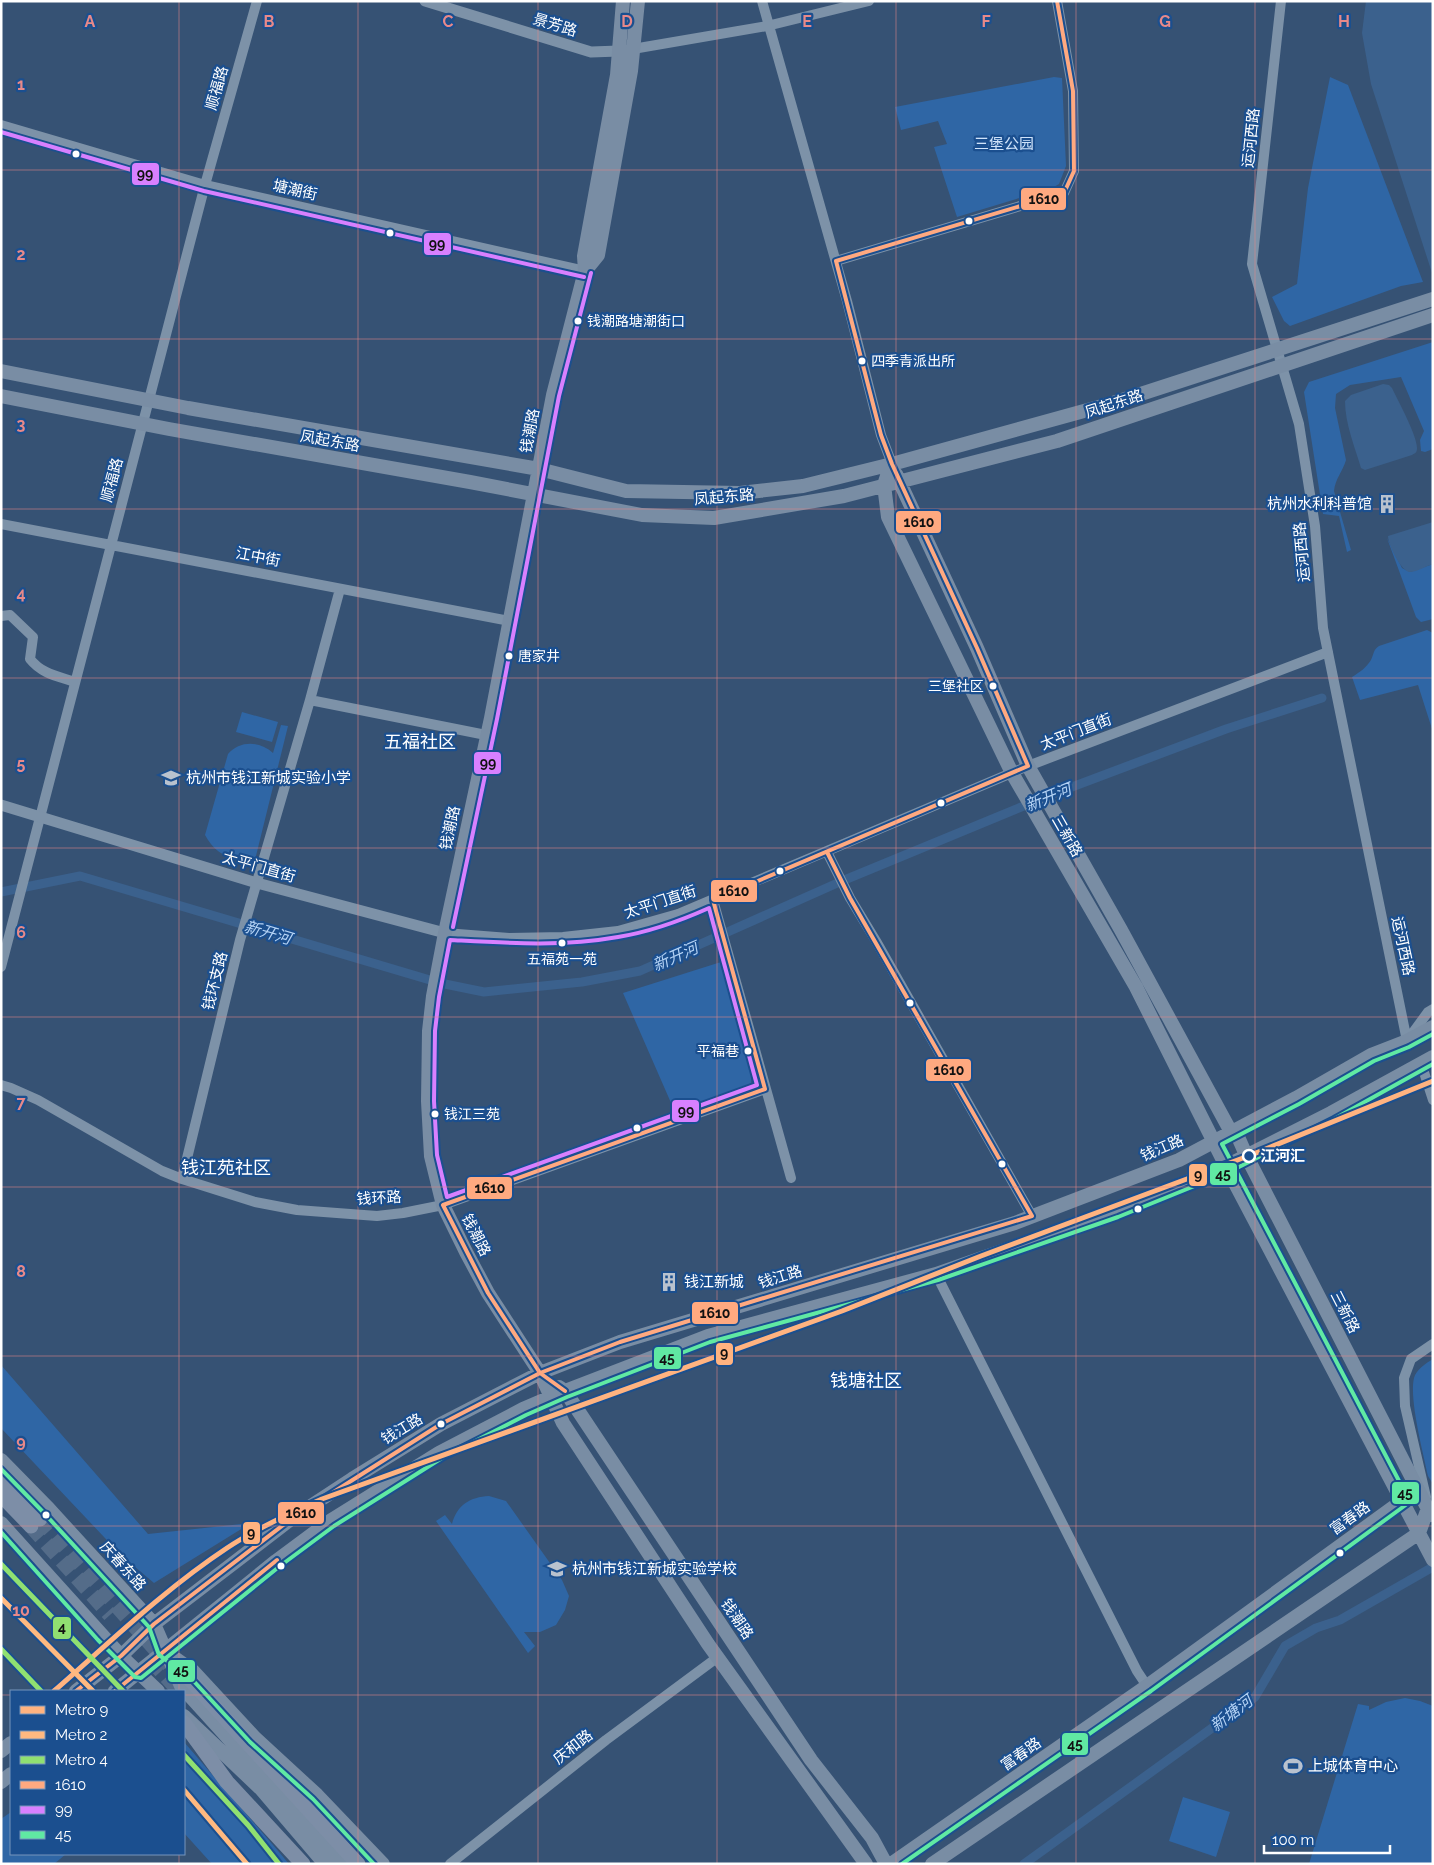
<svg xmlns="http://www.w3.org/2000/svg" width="1434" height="1865" font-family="Raleway,'Noto Sans SC',sans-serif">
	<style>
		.green { fill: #2f66a5 }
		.water { fill: #3b618d }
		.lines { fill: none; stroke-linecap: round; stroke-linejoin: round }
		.canal { stroke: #3b618d; stroke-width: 9 }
		.primary-tunnel { stroke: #546c89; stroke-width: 15; stroke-dasharray: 15 8; stroke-linecap: butt }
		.minor { stroke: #7d92a8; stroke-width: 10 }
		.tertiary { stroke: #7d92a8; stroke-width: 11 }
		.secondary { stroke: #798da4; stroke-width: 14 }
		.primary { stroke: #7d8ea7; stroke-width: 15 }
		.bus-1-casing { stroke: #1b4f8f; stroke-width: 8 }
		.bus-2-casing { stroke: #1b4f8f; stroke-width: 8 }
		.bus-3-casing { stroke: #1b4f8f; stroke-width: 8 }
		.bus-1 { stroke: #ffa980; stroke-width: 4 }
		.bus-2 { stroke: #d880ff; stroke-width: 4 }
		.bus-3 { stroke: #60e9a3; stroke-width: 4 }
		.metro-1-casing { stroke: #1b4f8f; stroke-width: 9 }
		.metro-2-casing { stroke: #1b4f8f; stroke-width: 9 }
		.metro-3-casing { stroke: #1b4f8f; stroke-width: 9 }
		.metro-1 { stroke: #ffb380; stroke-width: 5 }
		.metro-2 { stroke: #ffb980; stroke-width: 5 }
		.metro-3 { stroke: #90e071; stroke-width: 5 }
		.grid { fill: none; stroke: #e88989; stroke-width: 1; stroke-opacity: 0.55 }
		.bus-dot { fill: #fff; stroke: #1b4f8f; stroke-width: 2 }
		.stop-dot { fill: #1b4f8f; stroke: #fff; stroke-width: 2.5 }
		.labels { text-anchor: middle; stroke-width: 4.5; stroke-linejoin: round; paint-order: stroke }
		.bus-label { font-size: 14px; fill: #fff; stroke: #1b4f8f; text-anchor: start }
		.street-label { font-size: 15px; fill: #fff; stroke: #1b4f8f }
		.park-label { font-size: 15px; fill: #cfe3fa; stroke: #1b4f8f }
		.poi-label { font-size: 15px; fill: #fff; stroke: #1b4f8f; text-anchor: start }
		.stop-label { font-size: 15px; font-weight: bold; fill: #fff; stroke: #1b4f8f; text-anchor: start }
		.water-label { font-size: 16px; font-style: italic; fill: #b5d3f5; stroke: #1b4f8f }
		.quarter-label { font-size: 18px; fill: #fff; stroke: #1b4f8f }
		.grid-label { font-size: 16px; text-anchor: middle; font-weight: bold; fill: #e88989; stroke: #1b4f8f; stroke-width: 4.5; stroke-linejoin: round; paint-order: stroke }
		.line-badge { stroke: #1b4f8f; stroke-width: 2 }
		.pale-badge-label { font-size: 14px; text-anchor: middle; font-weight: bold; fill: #111 }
	</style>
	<rect width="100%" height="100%" fill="#365274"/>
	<!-- green -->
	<path class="green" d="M1054 77 1062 78 1066 166 1059 184 1052 188 957 217 934 147 947 144 938 121 901 130 895 107Z
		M1330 77 1348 85 1423 282 1401 286 1290 326 1284 321 1272 297 1297 284 1308 188Z
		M1433 342V449L1425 452 1421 451 1420 440 1424 431 1401 377 1350 385 1336 394 1335 408 1346 460C1343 471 1335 479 1334 491L1351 550 1347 552 1339 516 1323 514 1304 392 1309 382Z
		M1387 538 1402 568 1410 572 1433 564V619L1421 622 1416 617Z
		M1427 630 1433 633V732L1418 685 1360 700 1352 677C1360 672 1366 668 1371 660 1374 654 1373 650 1379 646Z
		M242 712 278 722 272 742 236 732Z
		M281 725 288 726 254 864 247 862 248 856C230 863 214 852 205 835L228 754C240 740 260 741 273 753Z
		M721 962 752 1074 751 1086 675 1112 623 993Z
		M1433 1359V1484L1428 1476C1423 1452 1409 1399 1414 1378 1416 1370 1426 1363 1433 1359Z
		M1 1365 148 1534 251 1523 154 1583 121 1555 1 1428Z
		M489 1496 506 1501 562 1580 569 1596 565 1610 556 1625 540 1632H524L535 1646 528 1653 436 1521 445 1515 452 1524C457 1505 470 1497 489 1496Z
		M1405 1698 1420 1701 1433 1706V1864H1309L1358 1704 1369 1706V1710L1386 1702Z
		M184 1742 279 1852 289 1864H212L184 1833Z
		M1183 1797 1230 1812 1216 1857 1169 1841Z
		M11 1812V1854H66L54 1864H1V1819Z"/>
	<!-- water -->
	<path class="water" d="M1366 1H1433V276L1371 84 1362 33Z
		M1383 384 1389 385 1392 388C1398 401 1417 435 1417 448 1417 453 1415 453 1412 455L1365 470 1361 468C1355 447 1345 424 1345 401L1351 395Z
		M1433 522V564C1426 566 1417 572 1410 572 1401 572 1388 544 1388 536Z"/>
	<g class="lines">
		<!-- canal -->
		<path class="canal" d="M1 892 80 876 440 983 484 992 582 982 640 971 842 881 1048 796 1226 729 1322 698
			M1024 1864 1255 1697 1285 1646 1316 1628 1340 1620 1433 1567"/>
		<!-- primary-tunnel -->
		<path class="primary-tunnel" d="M40 1519 169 1665
			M31 1526 110 1615
			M151 1660 179 1691"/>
		<!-- minor -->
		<path class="minor" d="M762 1 847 301 881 435 892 464
			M1281 1 1252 264 1299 424 1315 526 1323 628 1407 1041
			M627 50 767 26 869 1
			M1 125 205 185 585 271
			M836 261 1064 193 1074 171 1073 91 1057 1
			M1 524 510 621
			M1 616 10 615 33 637 30 659C42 674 57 676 75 682
			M310 700 486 735
			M827 852 850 898 876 941 1032 1216
			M713 900 791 1178
			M445 933 509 938 563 937 618 931 678 914 1028 766 1328 652
			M1 967 205 185 257 1
			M1409 1038 1428 1012 1433 1009
			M1421 1063 1433 1100
			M1 1085 11 1088 38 1100 162 1171 182 1179 255 1202 297 1210 377 1216 403 1213 443 1205 765 1089
			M182 1179 240 940 310 700 340 589
			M936 1274 1137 1671 1147 1686
			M1426 1497 1405 1406 1404 1378 1411 1359 1433 1344
			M450 1864 606 1740 718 1657"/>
		<!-- tertiary -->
		<path class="tertiary" d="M425 1 591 52 619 51
			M1 805 257 883 445 933"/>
		<!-- secondary -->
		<path class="secondary" d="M623 1 617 75 584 256 585 271 553 395 491 718 445 933 433 996 429 1031 428 1101 431 1156 443 1205 466 1252 488 1293 540 1373 563 1423 708 1644 866 1864
			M585 271 598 255 631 71 638 1
			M1 371 188 408 539 469 626 491 740 493 803 486 892 464 1113 403 1433 299
			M1 396 169 429 470 482 642 515 714 518 844 496 1057 441 1433 315
			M896 474 977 648 1028 766 1121 930 1231 1132
			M887 476 884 485 888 517 1012 773 1136 987 1226 1166 1433 1560
			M1235 1130 1246 1155 1431 1515
			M559 1387 565 1391 811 1760 872 1838 886 1864
			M1 1460 49 1509 154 1624 181 1686 342 1864
			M1 1523 121 1656 158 1691
			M176 1659 193 1671 255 1738 317 1795 383 1864
			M76 1691 121 1656 154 1624 291 1519 352 1479 441 1424 540 1373 620 1342 1015 1223 1179 1160 1296 1098 1371 1055 1407 1041 1433 1027
			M115 1691 276 1561 330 1521 439 1453 523 1409 565 1391 708 1336 936 1274 1116 1211 1226 1166 1331 1113 1433 1057
			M184 1716 261 1789 325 1864
			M1 1751 11 1743
			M1 1782 11 1774
			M891 1864 1147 1686 1402 1501
			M932 1864 1419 1533 1428 1508"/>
		<!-- primary -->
		<path class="primary" d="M1 1475 40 1519
			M1 1495 31 1526
			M164 1651 358 1864
			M184 1723 227 1782 303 1864"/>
		<!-- bus-1 casing -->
		<g class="bus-1-casing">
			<path id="bus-1" d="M836 261 1064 193 1074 171 1073 91 1057 1
				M565 1391 540 1373 488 1293 443 1205 765 1089 713 900 1028 766 977 648 892 464 881 435 836 261
				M76 1691 121 1656 154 1624 291 1519 441 1424 540 1373 620 1342 1032 1216 850 898 827 852
				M115 1691 277 1560"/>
		</g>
		<!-- bus-2 casing -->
		<g class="bus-2-casing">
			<path id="bus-2" d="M1 132 204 191 584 277
				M709 908 757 1085 447 1197 437 1155 434 1101 435 1031 439 997 450 940C506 943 562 947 618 937 649 932 680 921 709 908Z
				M453 927 497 719 559 396 591 273"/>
		</g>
		<!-- bus-3 casing -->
		<g class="bus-3-casing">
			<path id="bus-3" d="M1 1469 44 1513 149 1627 159 1655 189 1676 250 1742 313 1799 374 1864
				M1 1532 98 1640 135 1677 141 1678 280 1566 334 1526 442 1458 526 1415 567 1397 710 1342 938 1280 1118 1217 1229 1172 1334 1119 1433 1064
				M902 1864 1151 1691 1407 1504 1408 1498 1222 1144 1299 1104 1374 1061 1409 1047 1433 1034"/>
		</g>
		<!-- bus-1 -->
		<use href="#bus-1" class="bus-1"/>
		<!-- bus-2 -->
		<use href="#bus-2" class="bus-2"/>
		<!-- bus-3 -->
		<use href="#bus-3" class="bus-3"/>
		<!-- metro-1 casing -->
		<g class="metro-1-casing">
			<path id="metro-1" d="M54 1691C110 1642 165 1589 227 1548 257 1528 290 1513 322 1499L842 1311 981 1256 1251 1155 1433 1081"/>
		</g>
		<!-- metro-2 casing -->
		<g class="metro-2-casing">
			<path id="metro-2" d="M1 1598 93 1691
				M184 1790 247 1864"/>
		</g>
		<!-- metro-3 casing -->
		<g class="metro-3-casing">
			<path id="metro-3" d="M1 1564 123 1691
				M1 1649 41 1691
				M184 1755 248 1825 279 1864"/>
		</g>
		<!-- metro-1 -->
		<use href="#metro-1" class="metro-1"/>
		<!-- metro-2 -->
		<use href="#metro-2" class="metro-2"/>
		<!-- metro-3 -->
		<use href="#metro-3" class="metro-3"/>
	</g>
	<!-- grid -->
	<path class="grid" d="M179 1V1691M358 1V1864M538 1V1864M717 1V1864M896 1V1864M1076 1V1864M1255 1V1864M1 170H1433M1 339H1433M1 509H1433M1 678H1433M1 848H1433M1 1017H1433M1 1187H1433M1 1356H1433M1 1526H1433M1 1695H11M184 1695H1433M179 1854V1864"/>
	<!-- icons -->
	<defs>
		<g id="building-bare" transform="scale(1.5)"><path d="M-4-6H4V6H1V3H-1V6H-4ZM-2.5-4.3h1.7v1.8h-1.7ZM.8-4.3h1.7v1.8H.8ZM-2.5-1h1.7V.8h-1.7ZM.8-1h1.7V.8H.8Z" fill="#b9c2ce" stroke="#1b4f8f" stroke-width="2.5" paint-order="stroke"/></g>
		<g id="school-bare" transform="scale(1.5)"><path d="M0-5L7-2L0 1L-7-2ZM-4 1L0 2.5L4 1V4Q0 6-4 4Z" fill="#b9c2ce" stroke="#1b4f8f" stroke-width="2.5" paint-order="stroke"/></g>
		<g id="stadium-bare" transform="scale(1.5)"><path d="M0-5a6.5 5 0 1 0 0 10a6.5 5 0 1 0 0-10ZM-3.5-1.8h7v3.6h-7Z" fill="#b9c2ce" stroke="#1b4f8f" stroke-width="2.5" paint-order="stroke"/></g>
	</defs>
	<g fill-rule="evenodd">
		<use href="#building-bare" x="1387" y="504"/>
		<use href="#school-bare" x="171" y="778"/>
		<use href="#building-bare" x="669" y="1282"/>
		<use href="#school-bare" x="557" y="1569"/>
		<use href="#stadium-bare" x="1293" y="1766"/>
	</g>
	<!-- markers -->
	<g class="bus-dot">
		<circle cx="76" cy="154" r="4.5"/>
		<circle cx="969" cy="221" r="4.5"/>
		<circle cx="390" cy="233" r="4.5"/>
		<circle cx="578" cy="321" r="4.5"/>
		<circle cx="862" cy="361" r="4.5"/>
		<circle cx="509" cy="656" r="4.5"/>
		<circle cx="993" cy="686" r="4.5"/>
		<circle cx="941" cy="803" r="4.5"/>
		<circle cx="780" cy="871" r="4.5"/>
		<circle cx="562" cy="943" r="4.5"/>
		<circle cx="910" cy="1003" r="4.5"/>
		<circle cx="748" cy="1051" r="4.5"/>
		<circle cx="435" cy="1114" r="4.5"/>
		<circle cx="637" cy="1128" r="4.5"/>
		<circle cx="1002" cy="1164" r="4.5"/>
		<circle cx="1138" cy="1209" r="4.5"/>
		<circle cx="441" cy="1424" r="4.5"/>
		<circle cx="46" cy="1515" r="4.5"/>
		<circle cx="1340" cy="1553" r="4.5"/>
		<circle cx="281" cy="1566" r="4.5"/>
	</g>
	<circle class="stop-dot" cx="1249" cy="1156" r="6"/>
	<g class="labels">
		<!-- bus labels -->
		<g class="bus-label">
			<text x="587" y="326">钱潮路塘潮街口</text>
			<text x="871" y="366">四季青派出所</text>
			<text x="518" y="661">唐家井</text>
			<text x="984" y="691" text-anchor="end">三堡社区</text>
			<text x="562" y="964" text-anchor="middle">五福苑一苑</text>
			<text x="739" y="1056" text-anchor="end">平福巷</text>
			<text x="444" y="1119">钱江三苑</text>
		</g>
		<!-- street labels -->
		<g class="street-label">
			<text transform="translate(555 25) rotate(17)" y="5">景芳路</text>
			<text transform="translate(217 88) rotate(-74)" y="5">顺福路</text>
			<text transform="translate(1251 138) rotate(-84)" y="5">运河西路</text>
			<text transform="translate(295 190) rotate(13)" y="5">塘潮街</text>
			<text transform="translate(1114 404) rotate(-18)" y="5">凤起东路</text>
			<text transform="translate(530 431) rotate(-79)" y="5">钱潮路</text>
			<text transform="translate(330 441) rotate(10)" y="5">凤起东路</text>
			<text transform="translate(112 480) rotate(-75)" y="5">顺福路</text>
			<text transform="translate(724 497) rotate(-5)" y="5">凤起东路</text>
			<text transform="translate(1302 552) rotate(-95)" y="5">运河西路</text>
			<text transform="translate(258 557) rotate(11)" y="5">江中街</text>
			<text transform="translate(1076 732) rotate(-21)" y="5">太平门直街</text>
			<text transform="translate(450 828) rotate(-78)" y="5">钱潮路</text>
			<text transform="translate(1067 836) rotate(60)" y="5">三新路</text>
			<text transform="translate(259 867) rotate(16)" y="5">太平门直街</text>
			<text transform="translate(660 902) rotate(-18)" y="5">太平门直街</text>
			<text transform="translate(1403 946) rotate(78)" y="5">运河西路</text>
			<text transform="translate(215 981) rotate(-76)" y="5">钱环支路</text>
			<text transform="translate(1162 1148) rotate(-23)" y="5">钱江路</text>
			<text transform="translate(379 1198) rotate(-3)" y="5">钱环路</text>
			<text transform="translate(476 1235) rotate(63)" y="5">钱潮路</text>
			<text transform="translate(780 1277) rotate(-17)" y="5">钱江路</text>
			<text transform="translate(1345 1312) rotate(63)" y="5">三新路</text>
			<text transform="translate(402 1429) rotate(-31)" y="5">钱江路</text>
			<text transform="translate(1350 1518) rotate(-36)" y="5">富春路</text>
			<text transform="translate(123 1566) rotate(48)" y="5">庆春东路</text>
			<text transform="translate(737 1619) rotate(56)" y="5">钱潮路</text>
			<text transform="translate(573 1747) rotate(-38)" y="5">庆和路</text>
			<text transform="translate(1021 1754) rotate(-35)" y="5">富春路</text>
		</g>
		<!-- park labels -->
		<g class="park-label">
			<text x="1004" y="149">三堡公园</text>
		</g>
		<!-- poi labels -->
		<g class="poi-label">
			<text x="1372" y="509" text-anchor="end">杭州水利科普馆</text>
			<text x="186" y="783">杭州市钱江新城实验小学</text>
			<text x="684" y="1287">钱江新城</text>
			<text x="572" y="1574">杭州市钱江新城实验学校</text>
			<text x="1308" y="1771">上城体育中心</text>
		</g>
		<!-- stop labels -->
		<g class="stop-label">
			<text x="1260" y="1161">江河汇</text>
		</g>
		<!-- water labels -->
		<g class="water-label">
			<text transform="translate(1048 797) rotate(-22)" y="6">新开河</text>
			<text transform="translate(268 932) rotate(16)" y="6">新开河</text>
			<text transform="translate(675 956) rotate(-24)" y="6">新开河</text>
			<text transform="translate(1231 1713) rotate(-37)" y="6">新塘河</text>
		</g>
		<!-- quarter labels -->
		<g class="quarter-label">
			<text x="420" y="748">五福社区</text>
			<text x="226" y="1174">钱江苑社区</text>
			<text x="866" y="1387">钱塘社区</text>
		</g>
	</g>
	<g class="grid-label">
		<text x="90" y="27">A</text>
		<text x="269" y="27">B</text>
		<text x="448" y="27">C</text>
		<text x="627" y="27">D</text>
		<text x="807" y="27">E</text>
		<text x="986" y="27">F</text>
		<text x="1165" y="27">G</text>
		<text x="1344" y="27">H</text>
		<text x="21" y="90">1</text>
		<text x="21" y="260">2</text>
		<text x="21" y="430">3</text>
		<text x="21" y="599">4</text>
		<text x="21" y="769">5</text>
		<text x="21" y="938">6</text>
		<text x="21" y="1108">7</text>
		<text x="21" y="1277">8</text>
		<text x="21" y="1447">9</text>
		<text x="21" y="1616">10</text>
	</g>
	<g class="line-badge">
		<rect x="131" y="162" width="29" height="24" rx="5" fill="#d880ff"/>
		<rect x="1020" y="187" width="47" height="24" rx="5" fill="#ffa980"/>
		<rect x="423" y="232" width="29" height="24" rx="5" fill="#d880ff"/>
		<rect x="895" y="510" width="47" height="24" rx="5" fill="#ffa980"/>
		<rect x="473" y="751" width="29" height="24" rx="5" fill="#d880ff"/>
		<rect x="710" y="879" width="48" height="24" rx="5" fill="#ffa980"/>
		<rect x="925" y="1058" width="47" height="24" rx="5" fill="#ffa980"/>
		<rect x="671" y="1099" width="29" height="24" rx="5" fill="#d880ff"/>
		<rect x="1209" y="1162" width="29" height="24" rx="5" fill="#60e9a3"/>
		<rect x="1188" y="1163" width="20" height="24" rx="5" fill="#ffb380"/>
		<rect x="466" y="1176" width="47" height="24" rx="5" fill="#ffa980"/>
		<rect x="691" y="1301" width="48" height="24" rx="5" fill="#ffa980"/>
		<rect x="715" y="1342" width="19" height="24" rx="5" fill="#ffb380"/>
		<rect x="653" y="1346" width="29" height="24" rx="5" fill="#60e9a3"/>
		<rect x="1391" y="1481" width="29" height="24" rx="5" fill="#60e9a3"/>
		<rect x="277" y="1501" width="48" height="24" rx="5" fill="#ffa980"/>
		<rect x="242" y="1521" width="19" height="24" rx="5" fill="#ffb380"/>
		<rect x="52" y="1616" width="20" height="24" rx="5" fill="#90e071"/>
		<rect x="167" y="1659" width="29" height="24" rx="5" fill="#60e9a3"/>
		<rect x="1061" y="1732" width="28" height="24" rx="5" fill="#60e9a3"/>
	</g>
	<g class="pale-badge-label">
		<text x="145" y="179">99</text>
		<text x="1044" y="204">1610</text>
		<text x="437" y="249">99</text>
		<text x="919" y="527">1610</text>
		<text x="488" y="768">99</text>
		<text x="734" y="896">1610</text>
		<text x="949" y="1075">1610</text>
		<text x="686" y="1116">99</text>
		<text x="1223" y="1179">45</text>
		<text x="1198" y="1180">9</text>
		<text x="490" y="1193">1610</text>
		<text x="715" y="1318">1610</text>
		<text x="724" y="1358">9</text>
		<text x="667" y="1363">45</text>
		<text x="1405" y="1498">45</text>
		<text x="301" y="1518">1610</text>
		<text x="251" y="1538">9</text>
		<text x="62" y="1632">4</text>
		<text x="181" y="1675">45</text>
		<text x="1075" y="1749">45</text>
	</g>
	<!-- border -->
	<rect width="1434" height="1865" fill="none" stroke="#ffffff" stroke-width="5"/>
	<!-- legend -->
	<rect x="10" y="1690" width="175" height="165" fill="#1b4f8f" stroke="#7695bc"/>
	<rect x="20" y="1706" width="25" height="8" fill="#ffb380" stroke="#7695bc"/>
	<text x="55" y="1715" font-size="15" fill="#ffffff">Metro 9</text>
	<rect x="20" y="1731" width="25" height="8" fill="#ffb980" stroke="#7695bc"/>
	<text x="55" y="1740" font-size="15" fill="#ffffff">Metro 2</text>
	<rect x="20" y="1756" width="25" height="8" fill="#90e071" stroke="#7695bc"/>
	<text x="55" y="1765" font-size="15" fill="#ffffff">Metro 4</text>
	<rect x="20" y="1781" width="25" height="8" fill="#ffa980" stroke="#7695bc"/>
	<text x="55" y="1790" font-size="15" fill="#ffffff">1610</text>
	<rect x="20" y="1806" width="25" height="8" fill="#d880ff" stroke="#7695bc"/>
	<text x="55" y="1815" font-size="15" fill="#ffffff">99</text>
	<rect x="20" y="1831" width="25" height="8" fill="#60e9a3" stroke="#7695bc"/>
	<text x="55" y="1840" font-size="15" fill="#ffffff">45</text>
	<!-- scale -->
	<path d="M1264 1845v8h126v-8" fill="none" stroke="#ffffff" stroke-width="2.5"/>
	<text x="1272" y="1845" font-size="15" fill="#ffffff" stroke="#1b4f8f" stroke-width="4" paint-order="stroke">100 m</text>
</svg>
